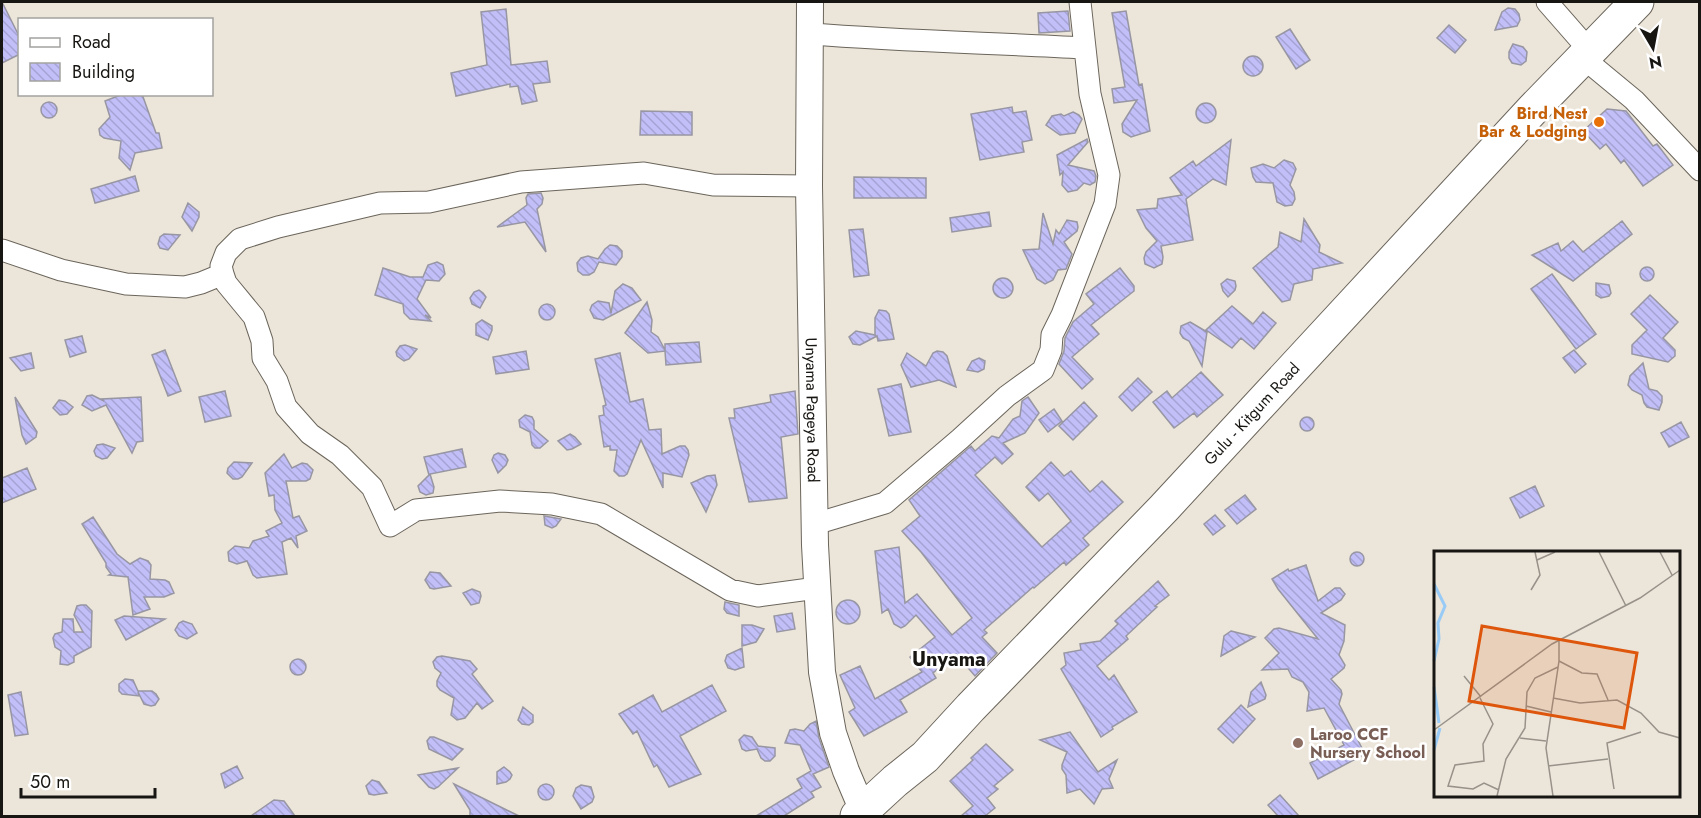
<svg xmlns="http://www.w3.org/2000/svg" width="1701" height="818" font-family="Jost,sans-serif">
	<style>
		.building { fill: url(#building-back-hatch); stroke: #9796a2; stroke-width: 1.5 }
		.lines { fill: none; stroke-linecap: round; stroke-linejoin: round }
		.minor-casing { stroke: #6b655b; stroke-width: 23 }
		.tertiary-casing { stroke: #6b655b; stroke-width: 28 }
		.primary-casing { stroke: #6b655b; stroke-width: 35 }
		.minor { stroke: #fff; stroke-width: 21 }
		.tertiary { stroke: #fff; stroke-width: 26 }
		.primary { stroke: #fff; stroke-width: 33 }
		.food-dot { fill: #e8710a; stroke: #fff; stroke-width: 2 }
		.education-dot { fill: #8d6e63; stroke: #fff; stroke-width: 2 }
		.labels { text-anchor: middle; stroke-width: 5; stroke-linejoin: round; paint-order: stroke }
		.food-label { font-size: 16px; font-weight: bold; fill: #c56008; stroke: #fff; text-anchor: end }
		.street-label { font-size: 16px; fill: #181612; stroke: #fff }
		.education-label { font-size: 16px; font-weight: bold; fill: #785e54; stroke: #fff; text-anchor: start }
		.quarter-label { font-size: 20px; font-weight: bold; fill: #181612; stroke: #fff }
		.inset-river { fill: none; stroke: #98cbf6; stroke-width: 3 }
		.inset-road { fill: none; stroke: #97928a; stroke-width: 1.5 }
		.view { fill: #de560c; fill-opacity: 0.15; stroke: #de560c; stroke-width: 3 }
		.inset-edge { fill: none; stroke: #181612; stroke-width: 3 }
	</style>
	<defs>
		<pattern id="building-back-hatch" width="6" height="6" patternUnits="userSpaceOnUse" patternTransform="scale(1.5)"><rect width="6" height="6" fill="#c1bef8"/><path d="M-1 5l2 2M0 0l6 6M5-1l2 2" fill="none" stroke="#a5a3d4"/></pattern>
	</defs>
	<rect width="100%" height="100%" fill="#ece5da"/>
	<!-- building -->
	<path class="building" d="M2 2 20 38V54L2 63Z
		M1508 8 1515 9 1519 14 1520 20 1517 26 1495 30 1502 12Z
		M506 9 511 65 547 61 550 82 533 84 537 101 522 104 518 86 510 87V84L456 96 451 73 487 65 481 12Z
		M1068 11 1070 31 1039 33 1038 13Z
		M1126 11 1139 85 1142 84 1150 131 1131 137 1123 132 1122 124 1137 100 1114 103 1112 89 1125 87 1112 13Z
		M1449 25 1466 40 1455 53 1437 38Z
		M1290 29 1310 60 1296 69 1276 37Z
		M1513 44 1523 47 1527 52 1526 61 1521 65 1512 63 1509 58V52Z
		M1243 66a10 10 0 1 1 20 0a10 10 0 1 1-20 0Z
		M123 94H142L156 133H159L162 148 135 153 130 170 119 158 121 141 104 138 100 135 99 129 110 117 105 101Z
		M41 110a8 8 0 1 1 16 0a8 8 0 1 1-16 0Z
		M1196 113a10 10 0 1 1 20 0a10 10 0 1 1-20 0Z
		M1012 107 1013 113 1026 111 1032 140 1022 142 1024 152 980 160 971 114Z
		M1607 109 1626 111 1653 146 1657 144 1673 165 1643 186 1624 160 1621 163 1606 144 1600 149 1583 131Z
		M641 111 692 112V135H640Z
		M1073 112 1079 115 1082 119 1075 133 1060 135 1046 125 1052 116 1061 114 1064 116Z
		M1087 139 1088 142 1068 165 1094 171 1096 176 1095 182 1090 185 1084 183 1077 190 1068 192 1062 185 1063 172 1060 175 1057 155Z
		M1231 140 1226 185 1213 179 1186 199 1193 240 1161 246 1163 257 1162 264 1154 268 1145 264 1144 258 1146 252 1157 241 1146 228 1137 210 1157 208 1158 199 1182 195 1170 178 1193 161 1196 166Z
		M1284 160 1293 163 1296 169 1290 185 1294 192 1295 199 1292 205 1285 206 1277 202 1273 183 1256 182 1253 177 1251 168 1263 164 1274 168Z
		M135 176 139 191 95 203 91 189Z
		M854 177 926 178V198H854Z
		M541 193 543 198 542 204 537 209 546 252 525 222 497 227 527 205 526 198 528 194Z
		M188 203 199 212V217L192 231 182 217Z
		M989 212 991 226 952 232 950 218Z
		M1043 213 1053 244 1056 230 1059 234 1067 220 1077 222 1078 227 1077 231 1064 242 1072 254 1066 269 1058 270 1053 280 1045 284 1037 279 1023 250 1039 249Z
		M1304 219 1320 245 1319 252 1342 263 1313 269 1312 280 1294 284 1290 300 1282 302 1253 268 1278 247 1280 232 1301 242Z
		M1622 221 1632 234 1573 281 1532 255 1558 243 1561 251 1573 241 1583 252Z
		M863 229 869 275 854 277 849 230Z
		M164 234 180 235 168 250 160 248 158 244 160 237Z
		M610 245 617 246 622 251V257L616 265 599 262 594 272 589 275H583L578 271 577 263 581 258 588 256 598 259 605 249Z
		M437 262 443 265 445 274 439 281 426 280 417 299 431 318 425 315 431 321 410 319 404 313 403 304 375 295 383 268 410 277H423L428 265Z
		M1640 274a7 7 0 1 1 14 0a7 7 0 1 1-14 0Z
		M1120 268 1134 286V291L1091 325 1099 334 1072 357 1093 379 1082 389 1059 364 1064 351 1065 338 1073 322 1094 304 1086 294Z
		M1552 274 1596 334 1576 349 1531 289Z
		M993 288a10 10 0 1 1 20 0a10 10 0 1 1-20 0Z
		M1227 279 1235 281 1236 286 1235 290 1228 297 1223 291 1221 284Z
		M1596 283 1609 285 1611 293 1609 296 1601 298 1596 295Z
		M623 284 632 288 641 300 603 320 594 318 590 310 592 305 598 301 609 303 611 313 615 291Z
		M479 290 483 293 486 297 480 308 472 304 470 298 474 292Z
		M1650 295 1678 322 1663 338 1675 350V356L1668 362 1632 354V345L1647 330 1631 314Z
		M647 302 652 320 651 332 658 337 665 350V344L699 342 701 362 666 365 665 351 648 353 625 333Z
		M539 312a8 8 0 1 1 16 0a8 8 0 1 1-16 0Z
		M1232 306 1253 324 1263 312 1276 323 1254 349 1241 338 1232 348 1206 330Z
		M879 310 886 311 889 314 894 339 878 341 877 336 860 345 853 344 849 337 856 331 875 335V318Z
		M482 320 492 326V330L488 340 476 335V324Z
		M1190 322 1207 332 1202 366 1189 341 1183 338 1180 333 1181 326Z
		M82 336 86 352 70 357 65 340Z
		M405 345 417 349 409 359 404 361 397 356 396 352 400 346Z
		M165 350 181 391 168 396 152 355Z
		M1574 350 1586 364 1575 373 1563 358Z
		M526 351 529 369 496 374 493 357Z
		M937 351 943 352 947 356 956 387 939 380 911 387 901 365 907 353 926 366 933 353Z
		M31 353 34 368 21 371 10 358Z
		M620 353 630 402 643 399 649 430 661 429 662 454 680 446H685L688 450 689 455 682 477 663 473V488L641 440 627 474 624 476H619L614 471 617 450H610V446L604 447 599 416 604 415 603 406 606 405 595 359Z
		M979 358 985 361 984 369 978 372 967 370 972 361Z
		M1643 363 1649 389 1657 391 1662 396V402L1659 410 1647 407 1644 403 1642 395 1632 390 1628 385 1630 376Z
		M1201 372 1223 395 1197 417 1194 413 1174 428 1153 402 1167 391 1172 398Z
		M1138 378 1152 392 1132 411 1119 397Z
		M901 384 911 432 889 436 878 389Z
		M225 391 231 416 205 422 199 397Z
		M795 391 798 434 781 437 787 498 749 502 729 418H735L734 409 771 402 770 395Z
		M92 395 104 401 102 399 141 397 143 441 137 442 132 453 106 405 92 411 82 405 87 396Z
		M15 397 37 432 36 437 26 444 22 435Z
		M1028 397 1039 413 1025 433 1003 443 1013 454 1002 464 995 457 975 475 1042 547 1071 521 1048 493 1039 501 1026 487 1051 462 1064 476 1071 471 1090 492 1102 481 1123 502 1083 538 1089 545 1066 565 1064 562 1034 588 1033 587 984 630 987 633 982 637 997 653 975 676 956 654 933 673 936 678 900 700 907 712 864 736 849 712 855 708 840 675 860 666 875 699 922 672 910 657 935 637 916 615 905 626 901 628 894 624 888 609 882 613 875 551 899 547 905 603 917 594 952 635 972 618 921 552 902 531 920 516 909 500 971 446 975 451 992 436 999 438 1013 419 1020 416 1022 401Z
		M59 400 65 401 73 407 67 414 60 415 53 408Z
		M1084 402 1097 416 1073 440 1059 426Z
		M1054 409 1062 421 1048 432 1039 420Z
		M525 415 532 417 534 421V429L548 441 540 448H535L532 445 530 432 520 427 519 420Z
		M1300 424a7 7 0 1 1 14 0a7 7 0 1 1-14 0Z
		M1681 422 1689 437 1669 447 1661 433Z
		M570 434 575 437 581 444 572 449 567 450 558 441Z
		M103 444 115 448 107 458 102 459 96 456 94 451 97 445Z
		M462 449 466 467 430 474 434 487 433 493 426 495 420 492 418 486 429 475 424 457Z
		M498 453 505 455 508 460 506 465 498 473 492 460 494 455Z
		M284 454 292 468 302 463 307 464 313 470 310 479 306 481H286L293 518 299 516 307 531 296 536 298 548 291 538 282 542 287 574 257 578 253 575 247 561 237 564 229 561 228 552 235 546 249 548 253 541 269 536 266 531 282 523 275 510 274 495 269 496 265 473Z
		M234 462 252 463 242 477 238 479H233L227 473 228 468Z
		M27 468 36 489 2 503V478Z
		M715 475 717 485 706 512 691 483 707 476Z
		M1535 486 1544 506 1520 518 1510 498Z
		M1245 495 1256 509 1237 524 1225 510Z
		M1215 515 1225 526 1213 535 1204 524Z
		M544 516 550 517 561 519 556 526 552 528 545 525Z
		M93 517 117 554 130 564 140 558 148 561 151 565 150 579 165 580 169 582 174 593 164 597H144L150 609 133 615 128 577 109 575 111 574 106 567V563L82 524Z
		M1350 559a7 7 0 1 1 14 0a7 7 0 1 1-14 0Z
		M1306 565 1318 601 1335 588H1340L1345 594 1341 600 1321 613 1345 625 1344 641 1339 655 1345 665 1344 668 1331 679 1341 690 1342 694 1339 704 1365 754 1318 779 1310 763 1344 745 1324 708 1307 711 1309 692 1303 682 1292 677 1288 669 1262 670 1279 653 1265 638 1274 629 1279 628 1318 639 1278 589 1272 579 1288 569 1289 571Z
		M430 572 440 573 451 586 434 589 430 588 425 580Z
		M1158 581 1169 595 1155 606 1157 607 1126 636 1128 639 1097 666 1109 680 1114 675 1137 712 1112 727 1113 729 1101 737 1061 669 1066 665 1064 653 1081 650 1080 644 1100 641 1118 624 1115 621Z
		M472 589 480 592 481 596 479 603 471 605 463 593Z
		M836 612a12 12 0 1 1 24 0a12 12 0 1 1-24 0Z
		M725 602 739 605V616L727 613 724 609Z
		M81 605H86L92 611 91 647 74 656V662L68 665 60 664 61 651 55 647 53 638 55 634 62 632 63 619H73L74 632H83L74 615 77 606Z
		M792 613 795 629 777 632 774 616Z
		M124 616 165 619 126 640 115 620Z
		M183 621 192 624 197 633 187 639 179 636 175 630 179 623Z
		M742 625H752L764 629 756 642 742 646Z
		M1231 631 1255 637 1221 656 1224 636Z
		M742 648 744 667 735 670 728 668 725 661 727 655Z
		M442 656 470 661 477 669 472 674 493 701 482 709 477 703 465 718 457 720 451 715 454 698 440 690 437 686V681L441 673 435 668 433 662 437 657Z
		M290 667a8 8 0 1 1 16 0a8 8 0 1 1-16 0Z
		M125 679 133 680 138 691H152L156 694 159 699 155 705 151 706 144 704 138 692 139 696 122 694 119 691V684Z
		M1261 682 1266 695 1265 699 1248 707 1251 692Z
		M712 685 726 711 680 736 701 774 669 787 657 765 654 767 637 731 633 734 619 714 653 695 662 712Z
		M21 692 28 734 15 736 8 695Z
		M1241 705 1255 719 1233 743 1218 729Z
		M523 707 533 715V722L529 725 522 724 518 720Z
		M816 721 819 738 829 767 813 774 821 787 811 792 814 797 784 816H756L802 788 797 779 811 771 800 745 785 743 790 730 795 729 804 731 810 724Z
		M1070 732 1098 772 1117 760 1109 779 1113 788 1102 789 1094 804 1080 789 1067 793 1066 775 1062 769V765L1067 752 1040 740Z
		M744 735 752 737 758 746 775 748V756L770 761H765L761 758 757 749 746 751 742 749 739 740Z
		M430 737H434L463 749 452 760 429 749 427 741Z
		M986 744 1013 770 994 786 998 789 987 798 995 808 985 816H961L973 806 950 781 973 760 971 758Z
		M237 766 243 778 225 788 221 774Z
		M504 767 510 772 512 775 510 779 506 782 497 784V772Z
		M458 768 438 787 434 789 429 787 418 775Z
		M372 780 379 782 387 793 374 795 369 794 366 786Z
		M538 792a8 8 0 1 1 16 0a8 8 0 1 1-16 0Z
		M454 784 519 816H470V810Z
		M581 785 591 787 594 797 592 802 581 809 573 796 576 788Z
		M1280 795 1299 816H1278L1268 805Z
		M274 800 284 801 295 816H251Z"/>
	<g class="lines">
		<!-- minor casing -->
		<g class="minor-casing">
			<path id="minor" d="M1547 2 1589 50
				M811 34C902 41 993 43 1084 48
				M1582 57 1634 100 1700 170
				M809 186 713 185 644 173 521 182 429 202 380 203 278 227 240 239 226 253 221 266 223 274 226 283 254 317 262 341 263 358 277 381 286 407 310 434 340 455 372 487 390 526 416 510 500 501 552 504 601 514 730 590 758 596 817 588
				M2 250 61 270 126 284 185 287 201 283 223 274
				M815 524 885 503 960 439 1007 396 1043 370 1051 350 1052 335 1062 315 1105 204 1109 175 1090 94 1080 2"/>
		</g>
		<!-- tertiary casing -->
		<g class="tertiary-casing">
			<g id="tertiary">
				<path id="s1" d="M810 2 809 186 815 545 822 672 833 733 846 771 863 811"/>
			</g>
		</g>
		<!-- primary casing -->
		<g class="primary-casing">
			<g id="primary">
				<path id="s2" d="M857 816 895 781 925 757 971 707 1164 508 1534 108 1637 2"/>
			</g>
		</g>
		<!-- minor -->
		<use href="#minor" class="minor"/>
		<!-- tertiary -->
		<use href="#tertiary" class="tertiary"/>
		<!-- primary -->
		<use href="#primary" class="primary"/>
	</g>
	<!-- markers -->
	<circle class="food-dot" cx="1599" cy="122" r="6"/>
	<circle class="education-dot" cx="1298" cy="743" r="6"/>
	<g class="labels">
		<!-- food labels -->
		<g class="food-label">
			<text x="1587" y="119">Bird Nest<tspan x="1587" dy="18">Bar &amp; Lodging</tspan></text>
		</g>
		<!-- street labels -->
		<g class="street-label">
			<text dy="6" stroke="none"><textPath href="#s1" startOffset="408">Unyama Pageya Road</textPath></text>
			<text dy="6" stroke="none"><textPath href="#s2" startOffset="564">Gulu - Kitgum Road</textPath></text>
		</g>
		<!-- education labels -->
		<g class="education-label">
			<text x="1310" y="740">Laroo CCF<tspan x="1310" dy="18">Nursery School</tspan></text>
		</g>
		<!-- quarter labels -->
		<g class="quarter-label">
			<text x="949" y="666">Unyama</text>
		</g>
	</g>
	<!-- overview -->
	<g transform="translate(1434 551)">
		<rect width="246" height="246" fill="#ece5da"/>
		<path class="inset-river" d="M0 33 11 55 4 72 5 88 0 110M0 136 5 172M0 199 6 177"/>
		<path class="inset-road" d="M165 1 192 55M226 1 238 24M103 9 121 1M97 39 106 24 101 1M125 110 148 122 163 123 174 149M30 125 47 146M46 147 59 173 49 193 50 210 21 214 14 235 39 238 50 232 65 239M119 147 146 152 183 149 207 162 225 181 246 187M92 155 117 161M0 179 118 93 206 47 246 19M86 187 112 190M114 215 174 208M180 238 173 192 207 181M63 245 72 208 91 177 93 141 101 127 124 116M119 245 112 197 125 110V89"/>
		<path class="view" d="M48 75 203 102 190 177 35 150Z"/>
		<rect width="246" height="246" class="inset-edge"/>
	</g>
	<!-- border -->
	<rect width="1701" height="818" fill="none" stroke="#181612" stroke-width="6"/>
	<!-- legend -->
	<rect x="18" y="18" width="195" height="78" fill="#ffffff" stroke="#a3a2a0" stroke-width="1.5"/>
	<rect x="30" y="38" width="30" height="9" fill="#ffffff" stroke="#a3a2a0" stroke-width="1.5"/>
	<text x="72" y="48" font-size="18" fill="#181612">Road</text>
	<rect x="30" y="63" width="30" height="18" fill="url(#building-back-hatch)" stroke="#a3a2a0" stroke-width="1.5"/>
	<text x="72" y="78" font-size="18" fill="#181612">Building</text>
	<!-- north arrow -->
	<g transform="translate(1653 48) rotate(170)" stroke="#ffffff" stroke-width="4.5" paint-order="stroke">
	<path d="M0-4.5L10 22L0 15L-10 22Z" fill="#181612"/>
	<text y="-9" font-size="16" font-weight="bold" text-anchor="middle" fill="#181612">N</text>
	</g>
	<!-- scale -->
	<path d="M21 788v9h134v-9" fill="none" stroke="#181612" stroke-width="3"/>
	<text x="30" y="788" font-size="18" fill="#181612" stroke="#ffffff" stroke-width="4.5" paint-order="stroke">50 m</text>
</svg>
